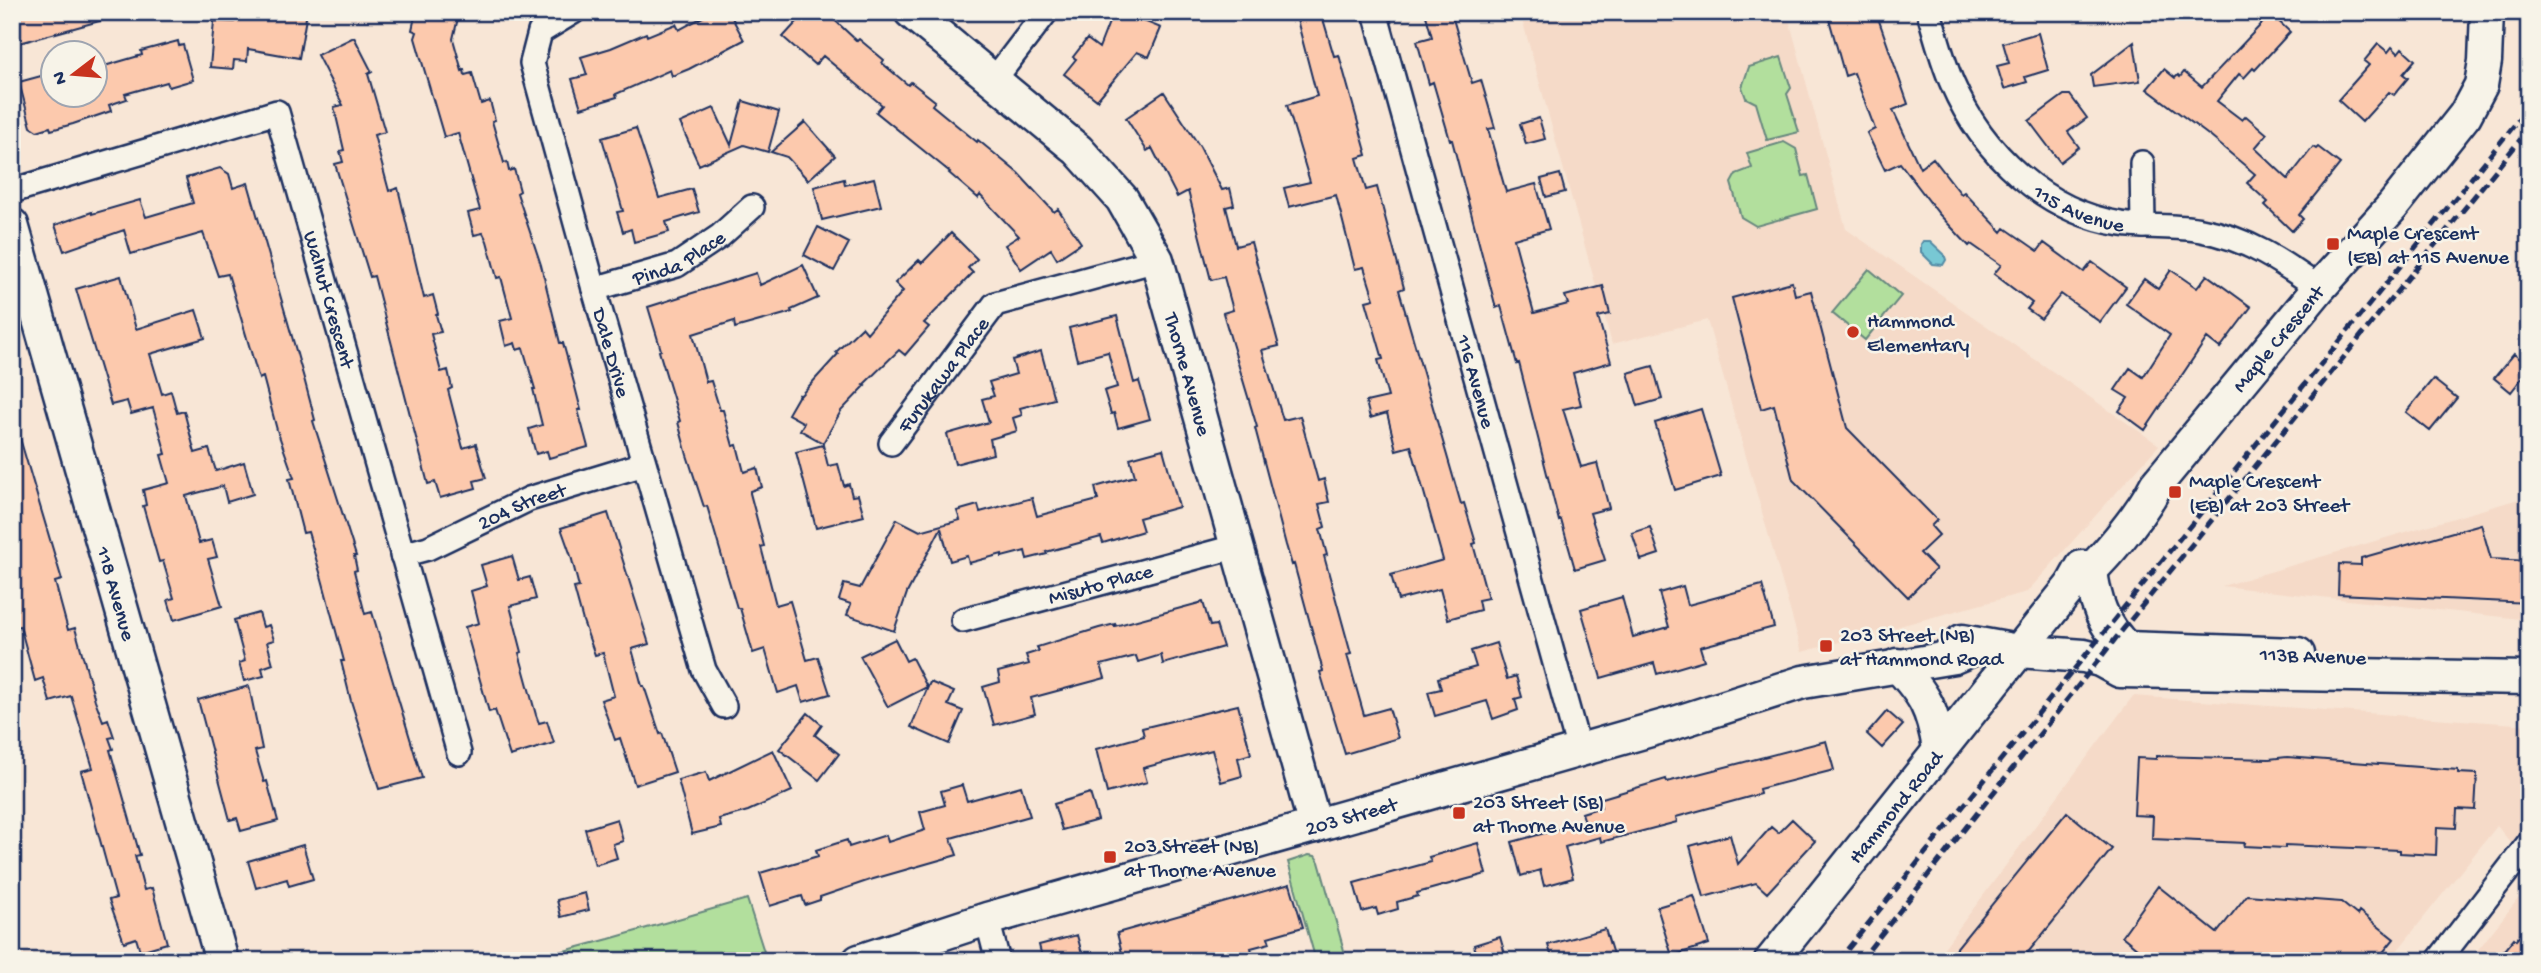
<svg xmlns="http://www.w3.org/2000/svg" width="2541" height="973" font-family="'Gochi Hand',sans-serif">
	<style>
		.built { fill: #f5dac8 }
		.green { fill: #b2df9d; stroke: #66877e; stroke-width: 2 }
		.water { fill: #78c8d4; stroke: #538ba5; stroke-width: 2 }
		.building { fill: #fcc9ad; stroke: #1b2f5e; stroke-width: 2 }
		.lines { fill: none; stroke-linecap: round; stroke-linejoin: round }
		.street-casing { stroke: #1b2f5e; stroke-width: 28 }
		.secondary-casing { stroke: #1b2f5e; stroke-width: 37 }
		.street { stroke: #f7f3e8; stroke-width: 23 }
		.secondary { stroke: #f7f3e8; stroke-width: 32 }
		.rail { stroke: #1b2f5e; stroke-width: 5; stroke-dasharray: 10 5; stroke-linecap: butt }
		.poi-dot { fill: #c8321e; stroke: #f7f3e8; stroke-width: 2.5 }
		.labels { text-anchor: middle; stroke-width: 5; stroke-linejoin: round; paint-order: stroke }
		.street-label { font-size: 21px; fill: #1b2f5e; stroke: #f7f3e8 }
		.poi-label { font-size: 21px; fill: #1b2f5e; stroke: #f7f3e8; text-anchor: start }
	</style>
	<rect width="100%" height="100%" fill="#f8e6d6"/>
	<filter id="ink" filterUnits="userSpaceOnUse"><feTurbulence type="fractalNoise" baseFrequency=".0143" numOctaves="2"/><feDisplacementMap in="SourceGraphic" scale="14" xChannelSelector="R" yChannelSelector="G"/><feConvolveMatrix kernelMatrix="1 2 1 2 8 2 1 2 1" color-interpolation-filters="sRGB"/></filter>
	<g filter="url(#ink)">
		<!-- built -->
		<path class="built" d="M1520 12H1787L1846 229 2159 445 2027 592 1802 652 1707 320 1612 344Z
			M2529 496V620L2222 586Z
			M2133 696 2529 725V865L2497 826 2389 961H1934Z
			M2529 885V961H2469Z"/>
		<!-- green -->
		<path class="green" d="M1781 57 1791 88 1787 94 1799 132 1767 140 1756 103 1746 98 1742 87 1749 67Z
			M1784 142 1796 149 1803 176 1808 175 1817 209 1756 226 1741 217 1731 183 1736 174 1752 168 1747 153Z
			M1869 269 1901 296 1865 340 1832 313Z
			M1309 855 1315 856 1319 862 1347 961H1316L1288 862Z
			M747 899 767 961H526L609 939Z"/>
		<!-- water -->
		<path class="water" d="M1923 241H1930L1944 254 1946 260 1943 265 1933 264 1921 252V244Z"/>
		<!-- building -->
		<path class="building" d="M12 12H113L114 17 16 44 15 41 12 42Z
			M264 12H307L299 58 248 49 247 61 234 60 233 69 210 67 214 21 234 22 235 16 263 19Z
			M416 12H439L458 18 453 39 462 71 464 70 465 75 472 73 481 104 490 101 495 120 492 121 504 163 507 162 509 171 514 169 520 191 517 193 541 265 560 343H563L574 383 581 410H578L588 447 549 458 547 451 536 454 529 429 542 425 533 389H535L523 348 517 350 515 343 506 346 500 321 512 318 501 277 497 278 487 241 483 233 474 235 468 213 480 210 458 133 444 137 415 38 417 32 412 30Z
			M712 12H729L744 40 689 69 672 76 670 70 616 94 617 97 581 108 572 79 587 75 581 57 611 48 646 33 647 36 676 24 679 30Z
			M806 12H826L857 41 859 39 884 60 882 63 908 85 911 82 935 101 932 105 977 142 978 140 1018 173 1054 212 1058 209 1081 243 1057 259 1051 249 1021 269 1005 245 1019 236 980 195 978 198 949 173 950 172 876 112 882 105 823 56 815 65 783 37Z
			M1113 12H1144L1141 20 1161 28 1149 57 1137 52 1097 100 1064 74 1076 59 1073 57 1087 39 1099 48Z
			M1295 12H1321L1334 56 1339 55 1367 155 1357 158 1366 190 1377 187 1404 288 1399 290 1461 504 1464 503 1476 543 1473 544 1488 598 1478 600 1480 610 1448 619 1440 589 1398 600 1391 575 1443 560 1411 446 1396 450 1387 413 1370 418 1366 402 1388 397 1378 360 1383 359 1366 301 1374 299 1364 267 1355 269 1336 195 1289 207 1284 188 1310 182 1287 105 1317 96Z
			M1425 12H1451L1472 83 1481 80 1495 128 1488 129 1506 192 1536 184 1549 229 1514 239 1534 313 1568 304 1565 296 1603 286 1610 314 1598 317 1611 362 1573 373 1581 405 1563 409 1581 467 1597 463 1609 508 1590 513 1605 560 1575 569 1561 520 1559 521 1519 363 1517 364 1501 306 1496 308 1452 140H1450L1433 82 1429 84 1417 41 1432 37Z
			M1827 12H1876L1908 104 1893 110 1920 168 1933 158 1961 194 1964 192 2002 232 2005 228 2038 251 2044 243 2084 272 2092 262 2126 287 2100 322 2061 294 2041 319 2027 309 2032 303 1994 274 2001 265 1971 244 1969 246 1939 214 1900 163 1885 170 1867 133 1875 129 1854 73 1845 76Z
			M2271 14 2290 32 2255 70 2253 68 2244 78 2239 74 2217 101 2242 120 2246 116 2267 134 2255 148 2288 179 2313 147 2316 149 2318 147 2340 164 2299 215 2303 219 2292 231 2265 205 2268 202 2247 183 2255 174 2211 137 2147 89 2164 69 2175 78 2178 75 2180 77 2184 72 2202 87Z
			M2038 33 2048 70 2025 77 2027 82 2004 89 1997 66 2009 63 2003 43Z
			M354 37 372 72 368 74 385 132 374 135 389 191 398 188 424 298 433 295 438 314 436 315 441 332 431 334 441 372 448 370 452 388 448 390 463 448 476 444 486 478 474 481 476 488 440 498 435 482 428 484 374 276 370 277 335 164 343 162 340 151 344 150 334 107 343 105 317 55Z
			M178 41 179 46 183 45 193 80 169 87 167 82 125 94 127 99 109 105 111 111 73 124 51 130 50 127 37 131 31 127 19 82 52 73V94H94V69L142 55 141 51Z
			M2134 42 2140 81 2093 87 2091 75Z
			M2378 44 2388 52 2392 47 2398 53 2402 48 2415 60 2403 74 2408 78 2394 95 2389 92 2362 122 2338 100 2369 65 2364 61Z
			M1164 92 1200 147 1222 190 1230 188 1234 205 1226 207 1236 246 1251 242 1279 346 1262 350 1283 420 1300 416 1318 481 1324 479 1329 502 1319 504 1325 527 1320 529 1327 555 1324 556 1351 654 1347 655 1364 715 1389 708 1398 738 1345 754 1320 672 1323 671 1294 564 1292 565 1286 545 1255 428 1257 427 1223 313 1233 310 1224 277 1211 280 1188 191 1177 197 1152 148 1147 151 1126 118Z
			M2064 95H2070L2087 118 2068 132 2079 147 2060 162 2029 121Z
			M743 101 779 112 768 152 744 145 699 165 680 123 714 108 731 145Z
			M1539 118 1545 139 1526 144 1520 124Z
			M805 122 835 156 808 180 787 157 771 152Z
			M636 128 659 198 692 189 699 212 666 222 669 232 634 242 631 229 623 232 617 212 623 211 602 138Z
			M220 168 229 174 233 188 248 183 305 382 315 420 313 421 356 556H354L357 570 354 571 365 614 372 612 422 778 379 789 351 701 341 661H344L322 579 308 532 303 533 289 479 294 478 277 430 263 377 259 379 228 274 218 276 203 233 131 254 124 230 64 251 55 225 92 212V214L140 200 146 217 193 203 186 178Z
			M1560 174 1565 192 1546 197 1541 179Z
			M874 178 881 206 822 220 814 187 844 179 845 185Z
			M818 227 849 243 834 271 804 255Z
			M951 233 977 259 968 268 973 273 924 323 929 327 905 355 899 350 863 385 865 386 841 411 823 443 800 430 804 423 788 414 799 395 800 396 838 354 836 352 862 327 867 333 903 291 895 283 919 260 922 263Z
			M803 265 818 298 791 310 792 312 735 328 734 321 693 334 706 382 711 381 720 410H723L733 446 737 445 744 472 757 468 762 487 750 491V493L764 546 761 547 776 605 790 601 807 660 818 657 830 694 803 702 798 686 778 693 765 649 753 653 740 608H737L707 506 704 507 687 455 678 422 680 421 659 351 661 350 648 307 756 273 760 285Z
			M2171 270 2197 288 2207 275 2251 307 2220 348 2207 338 2145 430 2119 411 2128 398 2115 390 2130 368 2143 377 2170 335 2126 304 2144 279 2158 289Z
			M121 276 136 329 196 310 205 338 150 354 162 394 171 391 177 413 184 411 195 453 209 449 216 471 244 462 253 494 227 502 223 486 186 496 199 543 212 540 217 557 208 559 222 606 174 620 168 600 174 598 163 561 159 562 143 506 146 505 143 490 169 483 161 455 166 454 153 408 131 414 127 401 111 405 76 289Z
			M1792 282 1795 295 1811 291 1847 428 1937 520 1931 526 1939 535 1920 553 1936 569 1908 597 1793 480 1774 405 1761 409 1732 298Z
			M1117 316 1134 383 1139 381 1150 419 1118 428 1114 413 1111 414 1104 391 1117 387 1108 352 1077 360 1069 328Z
			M1041 351 1054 399 1020 408 1022 415 1013 418 1017 431 990 439 993 454 955 464 947 434 989 422 982 399 994 396 989 382 1016 374 1012 360Z
			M2514 354 2529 366V369L2511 392 2494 378Z
			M1653 366 1662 399 1638 406 1628 373Z
			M2433 379 2457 398 2430 431 2406 412Z
			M1701 409 1721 476 1675 490 1655 423Z
			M16 425 62 580 55 582 68 630 75 628 95 700 103 721 108 719 114 737 109 738 113 749 110 750 140 855 135 856 144 890 152 888 167 943 140 951 136 938 124 942 109 900 116 898 81 771 93 768 71 696 50 702 43 678 35 681 20 626 12 628V426Z
			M823 445 828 466 838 464 844 486 849 484 852 496 858 495 864 516 816 528 796 452Z
			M1163 449 1179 507 1139 518 1143 531 1103 543 1101 537 1046 552 1047 554 1027 559 1025 551 1002 557V554L969 563 967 556 950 561 941 528 907 593 894 631 847 615 851 604 839 600 844 584 860 588 897 519 920 531 960 520 957 511 978 505 980 512 1032 498 1037 516 1098 500 1095 487 1135 476 1130 458Z
			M608 513 649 644 632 649 642 686H644L660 734 662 733 675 772 635 785 620 738 615 740 601 700 614 696 603 653 595 655 583 621 574 588 579 587 571 556 561 528Z
			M2481 524 2491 559 2529 561V603L2338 594 2339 564 2361 565V558Z
			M1650 527 1659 554 1641 560 1632 533Z
			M512 556 519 580 530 577 536 599 510 606 522 652 519 653 536 715 539 723 547 721 554 743 510 756 495 710 489 712 465 627 479 623 471 591 487 586 481 565Z
			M1762 585 1774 627 1700 647 1704 660 1657 674 1654 663 1601 678 1581 609 1622 597 1633 637 1669 627 1659 593 1683 586 1688 605Z
			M1203 602 1210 626 1216 625 1223 647 1163 664 1161 655 1138 662 1136 656 1101 665 1105 678 1031 698 1035 714 994 725 983 687 1000 682 998 672 1029 664 1026 655 1039 651 1037 647 1099 628 1115 624V626Z
			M259 613 263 627 269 625 274 640 267 642 273 664 262 668 264 676 244 681 239 663 245 661 234 620Z
			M895 639 906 661 912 658 927 687 888 707 860 656Z
			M1496 643 1507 679 1516 676 1522 697 1515 699 1518 710 1493 719 1487 701 1435 716 1428 692 1441 689 1438 678 1476 667 1471 651Z
			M930 682 954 692 948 705 963 711 949 744 911 727Z
			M249 686 262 749 255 751 264 782 267 781 278 821 241 831 237 818 230 820 198 700Z
			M1238 705 1251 754 1238 758 1242 776 1221 782 1212 750 1143 768 1147 782 1107 793 1096 749 1144 736 1142 728Z
			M1887 711 1903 725 1882 748 1867 734Z
			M808 713 822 725 815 735 839 754 819 780 779 749Z
			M1826 741 1834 770 1759 789 1760 794 1676 817 1677 822 1601 842 1600 837 1565 847 1573 878 1544 886 1540 870 1521 876 1512 842 1585 822 1582 813 1601 807 1599 799 1666 779 1667 782Z
			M773 750 792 791 748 811 719 819 721 827 692 834 678 780 706 772 709 781Z
			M2156 756 2269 759 2287 757 2458 770V773L2477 774 2475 810 2457 809 2456 828 2437 827 2436 855 2400 853V850L2285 845V848L2244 846 2245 843 2152 839 2153 816 2134 815 2137 758 2156 759Z
			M962 785 967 801 1021 786 1030 816 951 838 957 855 870 880 820 897V900L805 905 802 896 770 906 760 873 818 856 816 850 847 840 849 847 886 835 888 842 925 830 920 812 945 805 941 791Z
			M1090 793 1098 820 1062 830 1054 804Z
			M2067 812 2112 849 2021 961H1946Z
			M617 819 623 841 613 844 617 858 595 865 585 829Z
			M1792 819 1815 841 1767 893 1756 883 1704 897 1690 846 1730 835 1738 864 1771 827 1778 833Z
			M1478 843 1486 874 1417 893 1418 896 1397 902 1398 909 1378 915 1376 908 1362 912 1354 883 1431 862 1429 857Z
			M303 845 313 879 289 886 287 879 256 888 248 861Z
			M1290 884 1303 927 1268 937 1270 943 1251 948 1253 955 1229 961H1124L1117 933Z
			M2158 886 2217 933 2247 895 2341 902 2357 915 2359 911 2394 939 2376 961H2153L2122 936Z
			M585 893 589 910 561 917 557 900Z
			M1694 896 1709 944 1672 956 1657 907Z
			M2529 925V961H2495L2514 938 2516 940Z
			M1605 929 1615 961H1553L1548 945Z
			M1077 935 1084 961H1043L1039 945Z
			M1500 937 1507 961H1478L1474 945Z"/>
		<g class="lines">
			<!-- street casing -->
			<g class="street-casing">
				<g id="street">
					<path id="s1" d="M573 12 540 32 532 63 594 289 704 670 724 706"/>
					<path id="s2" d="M1375 12 1579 750"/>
					<path id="s3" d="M1929 12C1936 36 1942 60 1952 83 1982 153 2045 212 2121 224 2147 228 2175 225 2201 230 2247 238 2282 262 2319 288"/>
					<path d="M994 80 1046 12"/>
					<path d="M2142 163 2143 226"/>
					<path id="s4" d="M12 191 277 112 459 753"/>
					<path id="s5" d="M594 289 677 265 720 236 752 207"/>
					<path id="s6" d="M891 443 995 304 1157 260"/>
					<path id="s7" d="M402 555 428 548 529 499 644 464"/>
					<path id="s8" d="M963 620 1238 546"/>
					<path d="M987 919 998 961"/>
					<path d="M2438 961 2529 843"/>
				</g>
			</g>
			<!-- secondary casing -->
			<g class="secondary-casing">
				<g id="secondary">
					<path id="s9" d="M911 12 1078 150 1122 199 1157 260 1315 826"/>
					<path id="s10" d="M12 225 222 961"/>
					<path d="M2091 569C2094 601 2103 625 2126 648"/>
					<path id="s11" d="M2072 585C2098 569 2142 513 2156 485L2319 288 2392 207 2465 115 2481 85 2485 61 2487 12"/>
					<path d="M1962 641 2018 651 2084 656 2100 660 2120 671 2529 678"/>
					<path d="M2100 660 2126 648 2298 654"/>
					<path d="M1897 665C1925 695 1932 708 1939 748"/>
					<path id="s12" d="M859 961 987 919 1675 723 1803 682 1954 657 1980 646"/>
					<path id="s13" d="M1771 961 2072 585 2082 567"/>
				</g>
			</g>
			<!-- street -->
			<use href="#street" class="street"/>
			<!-- secondary -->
			<use href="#secondary" class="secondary"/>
			<!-- rail -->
			<path class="rail" d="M1838 961 2529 107
				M1860 961 2116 638 2529 129"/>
		</g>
	</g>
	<!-- markers -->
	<g class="poi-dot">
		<rect x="2326" y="237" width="14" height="14" rx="3.5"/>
		<circle cx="1853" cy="332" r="7"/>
		<rect x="2168" y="485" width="14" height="14" rx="3.5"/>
		<rect x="1819" y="639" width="14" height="14" rx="3.5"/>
		<rect x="1452" y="806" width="14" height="14" rx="3.5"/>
		<rect x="1103" y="850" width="14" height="14" rx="3.5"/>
	</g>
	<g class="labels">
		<!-- street labels -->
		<g class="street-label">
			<text dy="7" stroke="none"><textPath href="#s3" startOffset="259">115 Avenue</textPath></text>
			<text dy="7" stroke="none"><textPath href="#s5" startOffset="91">Pinda Place</textPath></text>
			<text dy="7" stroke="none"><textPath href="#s4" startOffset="471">Walnut Crescent</textPath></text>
			<text dy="7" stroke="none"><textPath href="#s11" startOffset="322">Maple Crescent</textPath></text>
			<text dy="7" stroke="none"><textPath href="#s1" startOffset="371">Dale Drive</textPath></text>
			<text dy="7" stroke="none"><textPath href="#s9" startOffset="471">Thorne Avenue</textPath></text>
			<text dy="7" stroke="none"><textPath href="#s6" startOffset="86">Furukawa Place</textPath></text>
			<text dy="7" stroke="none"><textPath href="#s2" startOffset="383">116 Avenue</textPath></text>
			<text dy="7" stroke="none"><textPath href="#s7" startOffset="130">204 Street</textPath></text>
			<text dy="7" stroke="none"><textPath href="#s8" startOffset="142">Misuto Place</textPath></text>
			<text dy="7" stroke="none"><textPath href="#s10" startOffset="383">118 Avenue</textPath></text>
			<text transform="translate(2313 655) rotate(2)" y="7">113B Avenue</text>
			<text dy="7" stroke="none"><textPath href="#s13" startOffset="198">Hammond Road</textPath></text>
			<text dy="7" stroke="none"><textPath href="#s12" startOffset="513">203 Street</textPath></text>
		</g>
		<!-- poi labels -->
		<g class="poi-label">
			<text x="2347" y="239">Maple Crescent<tspan x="2347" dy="24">(EB) at 115 Avenue</tspan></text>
			<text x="1867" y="327">Hammond<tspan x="1867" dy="24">Elementary</tspan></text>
			<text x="2189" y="487">Maple Crescent<tspan x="2189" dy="24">(EB) at 203 Street</tspan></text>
			<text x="1840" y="641">203 Street (NB)<tspan x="1840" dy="24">at Hammond Road</tspan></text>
			<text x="1473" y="808">203 Street (SB)<tspan x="1473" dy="24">at Thorne Avenue</tspan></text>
			<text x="1124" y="852">203 Street (NB)<tspan x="1124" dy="24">at Thorne Avenue</tspan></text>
		</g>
	</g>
	<!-- margin -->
	<rect width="2541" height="973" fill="none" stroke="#f7f3e8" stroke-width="42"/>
	<rect x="21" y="21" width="2499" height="931" fill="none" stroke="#1b2f5e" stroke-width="2.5" filter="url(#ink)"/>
	<!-- north arrow -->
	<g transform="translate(74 74) rotate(254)"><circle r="33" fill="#f7f3e8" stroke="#9fa5b1" stroke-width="2"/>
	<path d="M0-5L12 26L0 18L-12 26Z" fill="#c8321e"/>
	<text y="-10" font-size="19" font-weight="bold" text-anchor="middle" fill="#1b2f5e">N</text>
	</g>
</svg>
